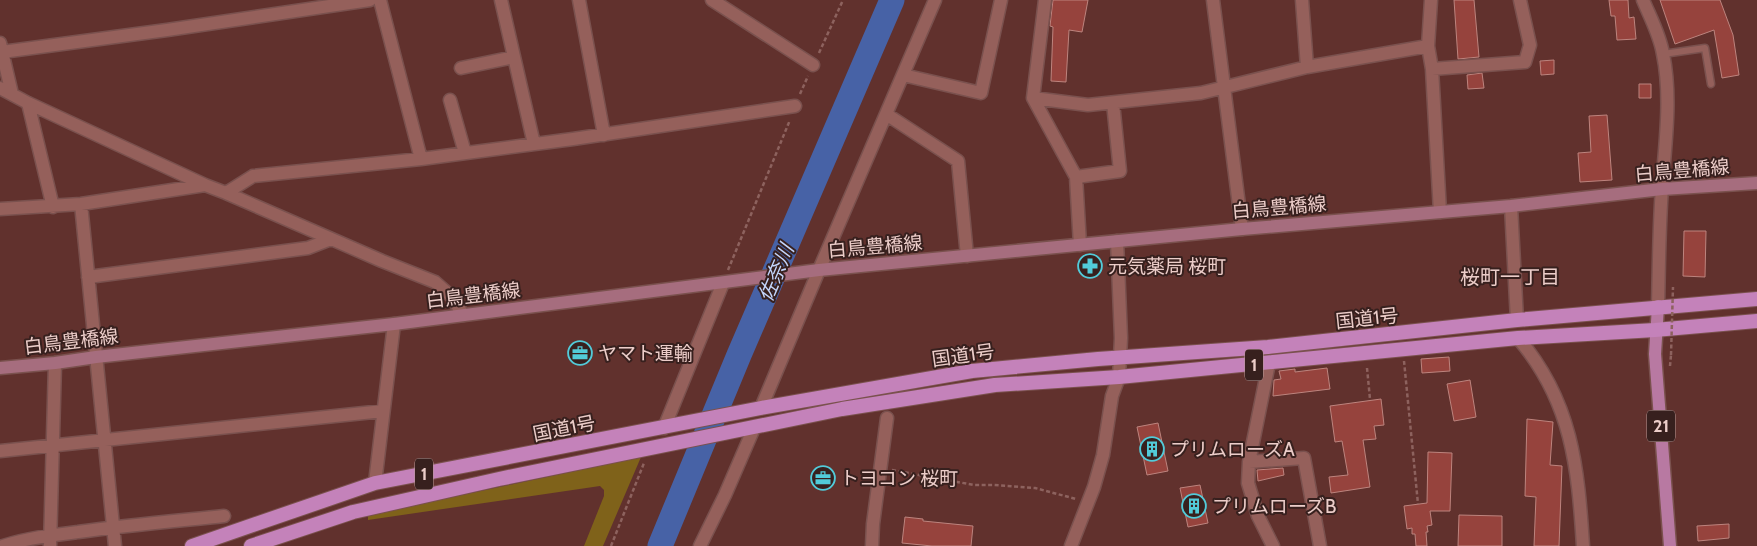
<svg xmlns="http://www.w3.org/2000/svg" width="1757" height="546" font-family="Cabin,'Noto Sans JP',sans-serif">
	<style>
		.green { fill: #7f621a }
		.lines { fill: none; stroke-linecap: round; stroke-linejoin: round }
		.river { stroke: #4762a6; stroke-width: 25 }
		.building { fill: #96433d; stroke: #bd847e }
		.service-casing { stroke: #7a514e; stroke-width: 9 }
		.minor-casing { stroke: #7a514e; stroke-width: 15 }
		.secondary-casing { stroke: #7a514e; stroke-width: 15 }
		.primary-casing { stroke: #7a514e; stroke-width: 15 }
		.trunk-casing { stroke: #7a514e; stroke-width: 16 }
		.path { stroke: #8d625e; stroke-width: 2.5; stroke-dasharray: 4 2.5; stroke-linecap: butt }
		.service { stroke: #95605b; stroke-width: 6 }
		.minor { stroke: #95605b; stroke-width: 12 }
		.secondary { stroke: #a66d7e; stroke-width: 12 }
		.primary { stroke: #b879a2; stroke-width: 12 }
		.trunk { stroke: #c482ba; stroke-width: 14 }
		.path-bridge { stroke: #8d625e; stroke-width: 2.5; stroke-dasharray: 4 2.5; stroke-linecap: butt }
		.labels { text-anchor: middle; stroke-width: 4; stroke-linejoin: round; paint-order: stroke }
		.shield { fill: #37201e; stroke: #b69996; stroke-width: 1 }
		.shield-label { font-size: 18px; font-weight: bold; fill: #eccdc9 }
		.street-label { font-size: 19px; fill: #eccdc9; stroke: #37201e }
		.poi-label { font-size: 19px; fill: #eccdc9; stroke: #37201e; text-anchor: start }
		.water-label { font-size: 20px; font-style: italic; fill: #c4d6fc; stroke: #37201e }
		.neighbourhood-label { font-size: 20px; fill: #eccdc9; stroke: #37201e }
	</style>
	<rect width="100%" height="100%" fill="#61312d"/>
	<!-- green -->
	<path class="green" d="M641 457 603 546H584L604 496V490L600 486 368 520V515Z"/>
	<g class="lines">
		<!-- river -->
		<path class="river" d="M660 546 739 355 892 0"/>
	</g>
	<!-- building -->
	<path class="building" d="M1053 0H1088L1082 32 1069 30 1066 82 1051 81 1053 27 1050 26Z
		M1454 0H1474L1479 57 1458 59Z
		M1609 0H1628L1629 18 1634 17 1636 39 1617 40 1615 16H1611Z
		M1660 0H1720L1733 35 1739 75 1722 78 1714 30 1675 44Z
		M1554 60V74L1541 75 1540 61Z
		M1482 73 1484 88 1468 89 1467 75Z
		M1639 84H1651V98H1639Z
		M1607 115 1612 180 1580 182 1578 153 1591 152 1589 116Z
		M1684 231H1706L1705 277 1683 276Z
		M1449 357 1450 371 1422 373 1421 359Z
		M1327 368 1330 389 1273 396 1274 380 1281 379 1279 371 1295 369V372Z
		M1470 380 1476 417 1454 421 1447 384Z
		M1381 399 1384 425 1374 426 1376 439 1363 440 1370 487 1331 493 1329 477 1348 475 1342 441 1335 442 1330 406Z
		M1527 419 1553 422 1550 465 1562 466 1559 546H1534L1536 497 1525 496Z
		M1158 423 1168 471 1147 475 1137 427Z
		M1428 452 1452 453 1450 511H1430L1432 525 1427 526 1428 532H1426L1427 546H1416L1415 534H1412V528L1407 529 1404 506 1427 503Z
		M1283 468 1284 475 1258 481 1257 470Z
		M1200 485 1208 523 1188 527 1180 488Z
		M1459 515 1502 516V546H1458Z
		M905 517 923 519V521L973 526 971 546H932L902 543Z
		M1729 524V538L1698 541 1697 526Z"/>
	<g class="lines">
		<!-- service casing -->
		<g class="service-casing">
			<path id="service" d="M1663 54 1705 48 1711 84"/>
		</g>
		<!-- minor casing -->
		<g class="minor-casing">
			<path id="minor" d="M380 0 421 159
				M501 0 534 144
				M579 0 604 135
				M712 0 813 65
				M1045 0 1033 98 1076 177 1080 245
				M1213 0 1242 229
				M1302 0 1307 67
				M1431 0 1428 46 1432 69 1440 212
				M1643 0C1650 17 1660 35 1663 54 1672 97 1665 144 1662 188 1659 227 1659 267 1658 306
				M0 43 12 94
				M2 52 167 30 370 0
				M461 68 514 57
				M1432 69 1525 62 1530 45 1520 0
				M903 75 981 93 1001 0
				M0 88 28 103 205 185 226 193 382 261 435 282 452 297 463 315
				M1033 98 1088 105 1201 93 1307 67 1428 46
				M450 100 465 153
				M28 103 53 207
				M886 114 958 161 967 256
				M1076 177 1120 171 1113 103
				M226 193 253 176 421 159 573 139 795 106
				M81 204 115 546
				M1511 206 1517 320
				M0 209 81 204 205 185
				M88 277 308 248 331 239
				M1518 338C1572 401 1578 467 1583 546
				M1269 363 1249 462 1248 483 1258 516 1273 546
				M761 408 819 270 935 0
				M664 428 723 283
				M0 451 383 411
				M1249 462 1304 458 1320 546
				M375 483 394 324
				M3 546C27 538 53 535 78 532 127 525 175 521 224 516
				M50 546 55 363
				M700 546 725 495 754 428
				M872 546 873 524 887 418
				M1071 546 1094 487 1103 455 1112 396 1119 377 1121 338 1117 241"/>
		</g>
		<!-- secondary casing -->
		<g class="secondary-casing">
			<path id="secondary" d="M0 368 55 363 96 357 394 324 819 270 1242 229 1511 206 1662 189 1757 183"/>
		</g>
		<!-- primary casing -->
		<g class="primary-casing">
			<path id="primary" d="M1658 306 1655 354 1670 546"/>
		</g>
		<!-- trunk casing -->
		<g class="trunk-casing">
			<path id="trunk" d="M192 546 375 483 761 408 972 371 1098 359 1268 347 1517 320 1757 299
				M251 546 353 512 499 479 842 409 995 385 1119 377 1518 338 1655 330 1757 321"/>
		</g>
		<!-- path -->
		<path class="path" d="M819 53 843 0
			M800 94 808 76
			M728 270 790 120
			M1404 361 1418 504
			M1670 366 1671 355
			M1367 368 1370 399
			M892 470 974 485H994L1035 488 1076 499
			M611 546 644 463"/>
		<!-- service -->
		<use href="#service" class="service"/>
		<!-- minor -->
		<use href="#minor" class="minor"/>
		<!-- secondary -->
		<use href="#secondary" class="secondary"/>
		<!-- primary -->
		<use href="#primary" class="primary"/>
		<!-- trunk -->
		<use href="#trunk" class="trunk"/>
		<!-- path-bridge -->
		<path class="path-bridge" d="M1671 355 1673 287"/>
	</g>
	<!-- icons -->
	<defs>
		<g id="pharmacy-ring" transform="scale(1.25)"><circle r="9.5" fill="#37201e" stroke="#52cbd9" stroke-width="1.5"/><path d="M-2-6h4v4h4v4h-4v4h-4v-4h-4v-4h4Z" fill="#52cbd9"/></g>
		<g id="office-ring" transform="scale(1.25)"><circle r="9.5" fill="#37201e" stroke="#52cbd9" stroke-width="1.5"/><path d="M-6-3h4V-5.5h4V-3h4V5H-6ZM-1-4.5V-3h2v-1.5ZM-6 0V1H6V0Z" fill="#52cbd9"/></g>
		<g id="building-ring" transform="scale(1.25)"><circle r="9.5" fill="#37201e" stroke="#52cbd9" stroke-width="1.5"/><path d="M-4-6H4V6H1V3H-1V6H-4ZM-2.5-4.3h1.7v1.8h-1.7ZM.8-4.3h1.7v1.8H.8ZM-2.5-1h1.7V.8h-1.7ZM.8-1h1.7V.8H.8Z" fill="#52cbd9"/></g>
	</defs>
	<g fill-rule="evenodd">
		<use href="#pharmacy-ring" x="1090" y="266"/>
		<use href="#office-ring" x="580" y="353"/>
		<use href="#building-ring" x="1152" y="449"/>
		<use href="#office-ring" x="823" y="478"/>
		<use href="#building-ring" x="1194" y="506"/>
	</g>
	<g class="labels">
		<!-- shield labels -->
		<g class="shield">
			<rect x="1245" y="349.5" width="18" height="31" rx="4"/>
			<rect x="1647" y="410.5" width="28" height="31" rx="4"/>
			<rect x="415" y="458.5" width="18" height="31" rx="4"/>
		</g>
		<g class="shield-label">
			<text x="1254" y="371">1</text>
			<text x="1661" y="432">21</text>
			<text x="424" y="480">1</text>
		</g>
		<!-- street labels -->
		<g class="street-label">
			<text transform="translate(1682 170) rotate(-5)" y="7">白鳥豊橋線</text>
			<text transform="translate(1279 207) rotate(-5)" y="7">白鳥豊橋線</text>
			<text transform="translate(875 246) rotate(-5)" y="7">白鳥豊橋線</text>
			<text transform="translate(473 295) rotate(-7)" y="7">白鳥豊橋線</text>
			<text transform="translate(1367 318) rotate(-6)" y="7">国道1号</text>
			<text transform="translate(71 341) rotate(-7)" y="7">白鳥豊橋線</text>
			<text transform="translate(963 355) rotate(-8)" y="7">国道1号</text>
			<text transform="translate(564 428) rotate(-11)" y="7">国道1号</text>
		</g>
		<!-- poi labels -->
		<g class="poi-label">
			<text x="1108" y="273">元気薬局 桜町</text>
			<text x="598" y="360">ヤマト運輸</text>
			<text x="1170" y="456">プリムローズA</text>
			<text x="840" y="485">トヨコン 桜町</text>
			<text x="1212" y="513">プリムローズB</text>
		</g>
		<!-- water labels -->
		<g class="water-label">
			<text transform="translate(776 273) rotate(-67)" y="7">佐奈川</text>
		</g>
		<!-- neighbourhood labels -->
		<g class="neighbourhood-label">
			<text x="1510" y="284">桜町一丁目</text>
		</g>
	</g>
</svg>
